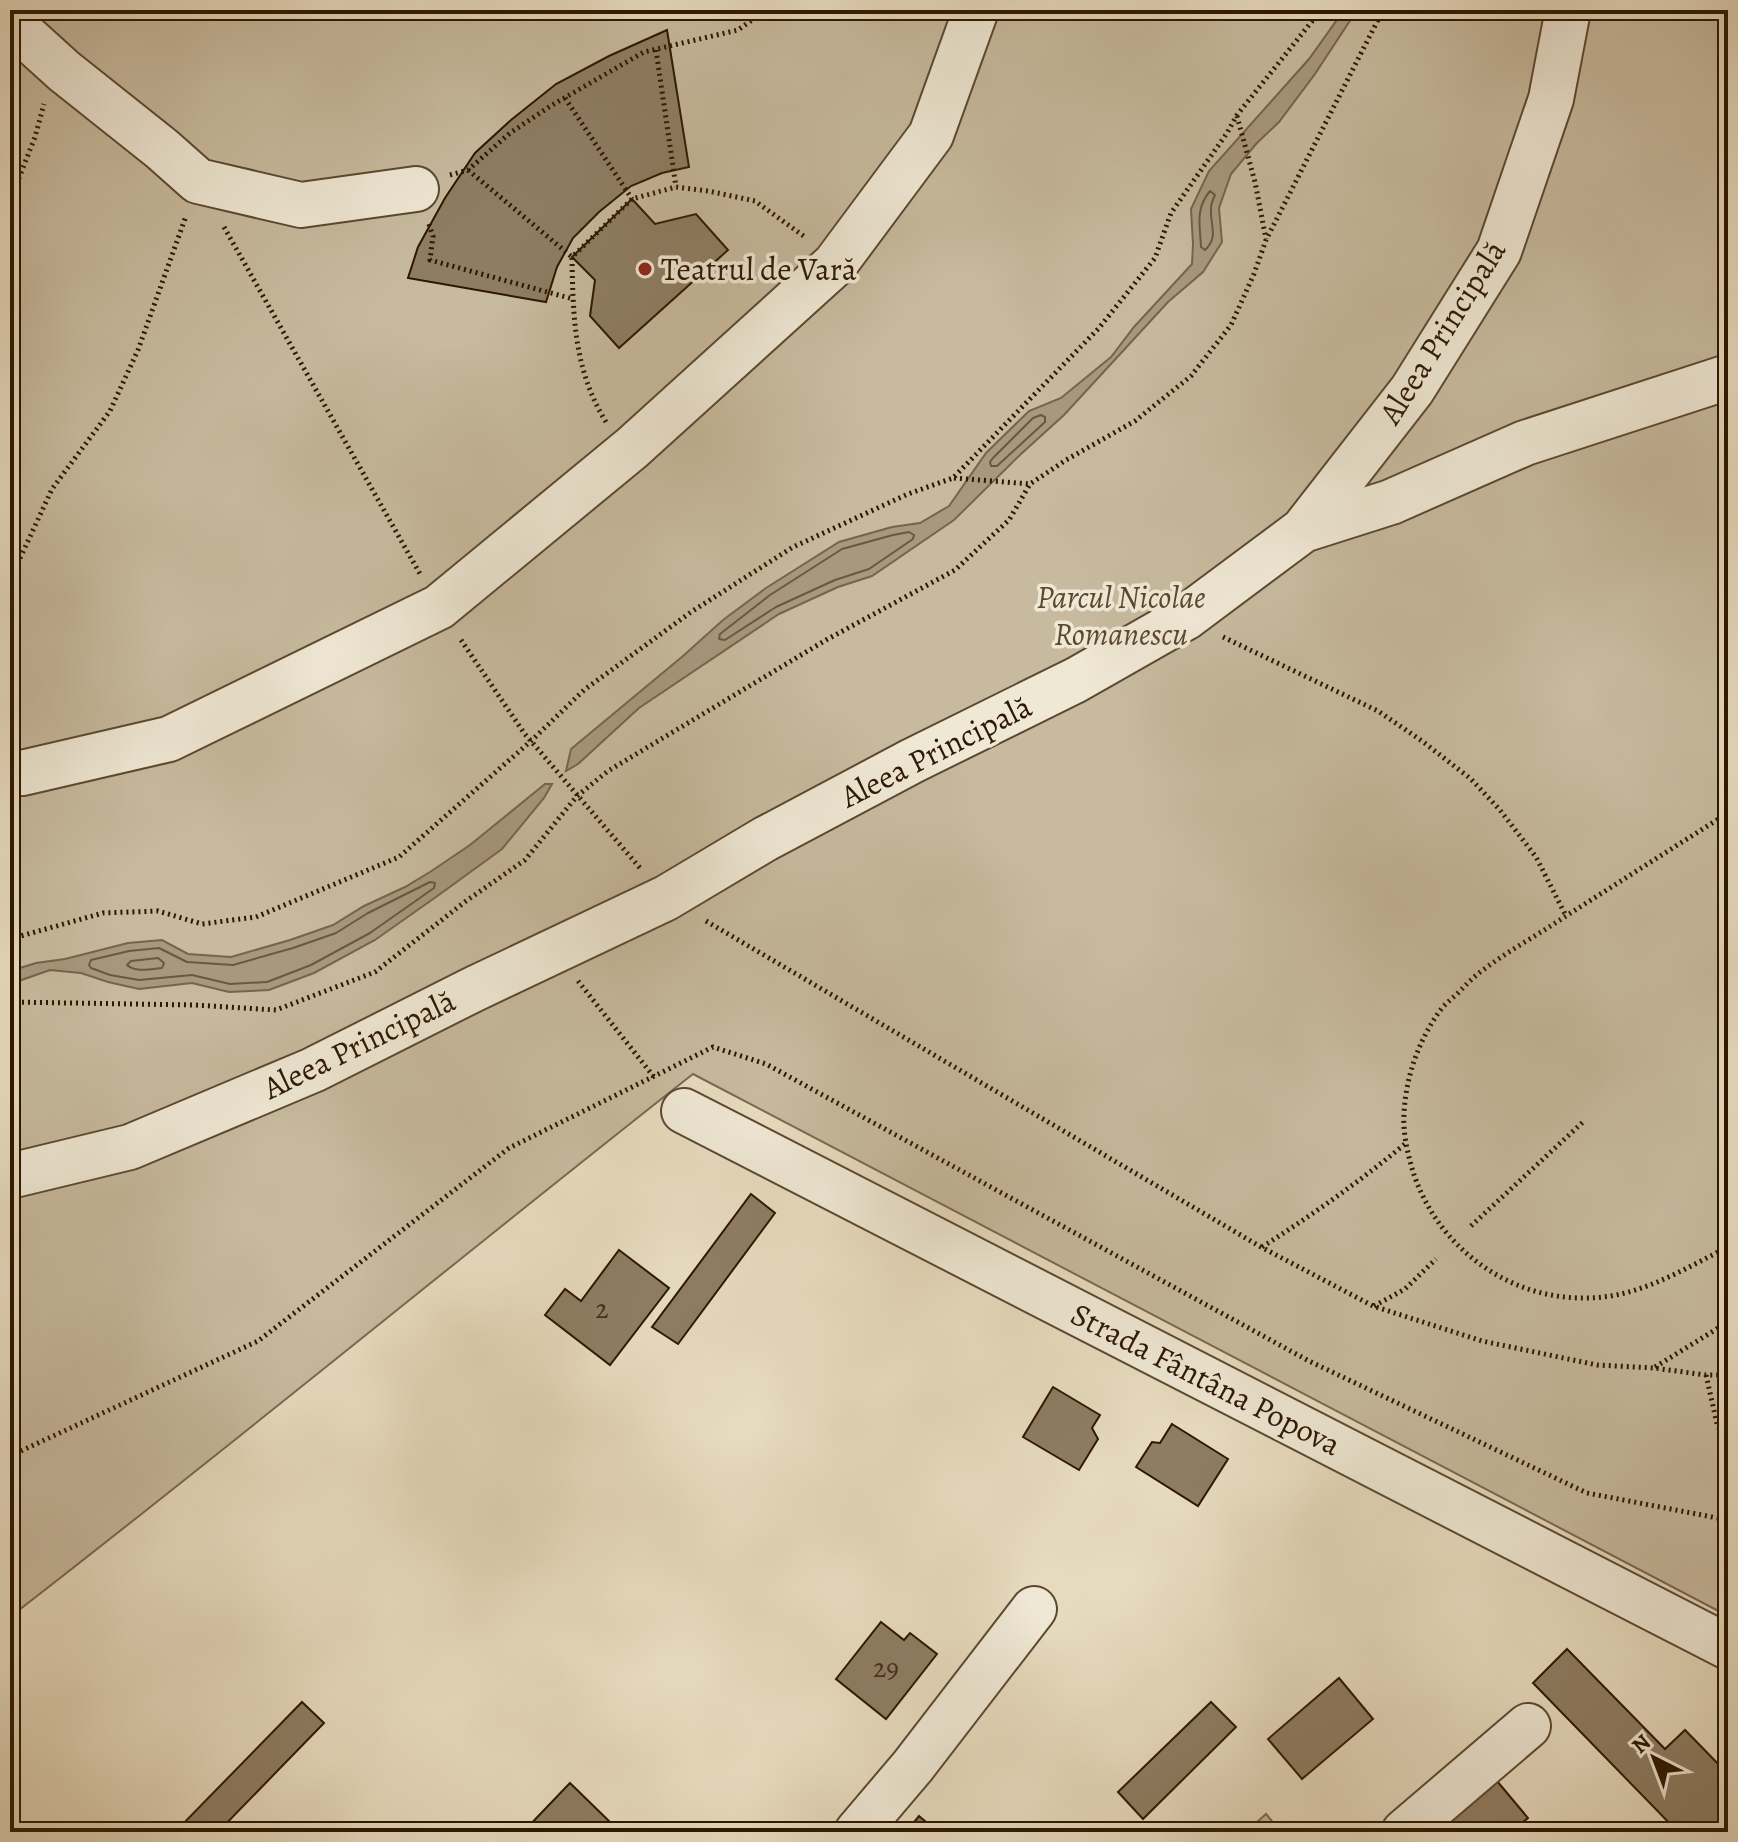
<svg xmlns="http://www.w3.org/2000/svg" width="1738" height="1842" font-family="Alegreya,serif">
	<style>
		.green { fill: #c7ba9e; stroke: #7a6850; stroke-width: 2 }
		.water { fill: #a8987e; stroke: #77644c; stroke-width: 2 }
		.lines { fill: none; stroke-linecap: round; stroke-linejoin: round }
		.shore { stroke: #6a5840; stroke-width: 2 }
		.building { fill: #8e7d63; stroke: #2d1701; stroke-width: 2 }
		.minor-casing { stroke: #5c4830; stroke-width: 48 }
		.path { stroke: #2d1701; stroke-width: 5; stroke-dasharray: 2 4; stroke-linecap: butt }
		.minor { stroke: #efe8d5; stroke-width: 44 }
		.poi-dot { fill: #8f2418; stroke: #efe8d5; stroke-width: 3 }
		.labels { text-anchor: middle; stroke-width: 7; stroke-linejoin: round; paint-order: stroke }
		.number-label { font-size: 28px; fill: #45301a }
		.poi-label { font-size: 32px; fill: #2d1701; stroke: #efe8d5; text-anchor: start }
		.street-label { font-size: 32px; fill: #2d1701; stroke: #efe8d5 }
		.park-label { font-size: 32px; font-style: italic; fill: #5b4830; stroke: #efe8d5 }
	</style>
	<rect width="100%" height="100%" fill="#e7dbbe"/>
	<filter id="stains"><feTurbulence type="fractalNoise" baseFrequency=".0025" numOctaves="4"/><feColorMatrix values="0 0 0 0 .2 0 0 0 0 .09 0 0 0 0 .02 0 0 0 .5 -.17"/></filter>
	<radialGradient id="worn" r=".72"><stop offset=".6" stop-color="#630" stop-opacity="0"/><stop offset="1" stop-color="#630" stop-opacity=".3"/></radialGradient>
	<!-- green -->
	<path class="green" d="M10 10H1728V1616L693 1074C464 1254 240 1439 10 1617Z
		M1266 1814 1281 1832H1246Z"/>
	<!-- water -->
	<path class="water" d="M1344 10H1357L1315 74 1279 122 1256 144 1231 174 1219 208 1222 242 1203 272 1168 302 1064 415 1021 454 954 520 872 576 838 587 779 614 639 708 578 764 566 771 571 749 683 656 723 620 766 588 839 542 892 527 920 523 949 506 986 453 1029 411 1061 398 1111 357 1134 327 1192 264 1193 244 1191 209 1209 171 1309 59Z
		M545 784H552L544 798 502 849 436 897 375 940 314 973 269 990 229 992 192 983 139 989 108 982 81 973 50 970 10 984V971L36 963 65 959 128 943 162 940 188 954 231 957 290 940 333 925 364 906 405 887 430 872 470 845Z"/>
	<g class="lines">
		<!-- shore -->
		<path class="shore" d="M1210 191 1215 195C1213 199 1211 205 1211 209 1210 226 1219 237 1205 250L1201 247C1200 225 1195 209 1210 191Z
			M1041 415 1045 417V422L997 466H991L990 462 993 458 1033 418Z
			M909 532 914 535 913 539 869 569 835 580 776 607 725 640 719 639 720 634 770 595 842 549 893 535Z
			M430 882 435 883 434 888 370 933 311 965 267 982 230 984 192 975 139 980 110 975 91 968 89 965 91 960 129 951 159 948 187 962 233 965 293 948 336 933 368 913Z
			M158 958 164 963 162 968C151 969 136 973 127 965L131 961Z"/>
	</g>
	<!-- building -->
	<path class="building" d="M667 30 689 167 662 173 631 186 599 212 573 238 557 267 546 302 408 278 418 247 445 198 475 153 511 120 556 84 609 56Z
		M632 199 655 224 696 214 728 250 619 348 590 316 595 280 572 257Z
		M751 1194 775 1213 678 1344 652 1327Z
		M619 1250 669 1288 610 1365 545 1315 565 1289 581 1301Z
		M1053 1387 1100 1415 1092 1428 1098 1439 1079 1470 1023 1437Z
		M1172 1424 1228 1459 1198 1506 1136 1467 1152 1442 1160 1443Z
		M881 1622 904 1640 910 1633 937 1654 886 1719 836 1679Z
		M1567 1649 1665 1749 1685 1730 1728 1774V1832H1678L1533 1683Z
		M1339 1678 1373 1719 1302 1779 1268 1739Z
		M302 1702 324 1723 218 1832H175Z
		M1211 1702 1236 1727 1143 1819 1118 1792Z
		M1497 1781 1528 1818 1511 1832H1435Z
		M570 1783 611 1823 602 1832H523Z
		M919 1816 938 1832H906Z"/>
	<g class="lines">
		<!-- minor casing -->
		<g class="minor-casing">
			<path id="minor" d="M10 22 64 71 162 149 198 181 301 205 416 189
				M1303 530 1391 502 1525 443 1728 377
				M10 772 22 773 169 739 439 607 632 448 835 264 931 135 976 10
				M684 1111 1728 1647
				M10 1176 130 1147 313 1070 474 989 666 898 765 839 912 761 1076 680 1185 618 1303 530 1412 390 1499 251 1551 99 1568 10
				M857 1832 913 1766 1034 1609
				M1404 1832 1528 1726"/>
		</g>
		<!-- path -->
		<path class="path" d="M656 50 676 187
			M565 98 632 199
			M1237 116 1255 182 1266 239
			M468 170 572 257
			M450 175 468 170 510 133 552 105 644 52 738 30 766 10
			M10 201 35 137 44 104
			M429 224 433 236 430 260 573 299
			M224 227 420 574
			M606 422C574 370 573 317 572 257L632 199 676 187 708 191 755 201 805 237
			M954 478 1030 484
			M10 580 52 489 110 411 138 350 186 216
			M1223 637 1378 711 1422 741 1471 779 1500 810 1536 857 1566 916
			M461 640 524 733 640 868
			M1728 813C1668 851 1608 889 1549 927 1527 941 1504 954 1483 970 1473 977 1465 986 1456 995 1450 1000 1444 1005 1439 1012 1418 1042 1406 1077 1404 1113 1403 1130 1406 1146 1410 1161 1430 1241 1504 1300 1587 1298 1638 1298 1684 1269 1728 1247
			M706 921 1261 1247 1373 1306 1482 1341 1597 1365 1654 1368 1706 1375H1728
			M10 939 103 913 158 911 202 924 256 917 399 857 531 741 584 690 691 612 793 547 908 494 953 478 1099 328 1155 258 1171 213 1227 133 1237 115 1321 10
			M578 981 654 1077
			M10 1002 194 1005 276 1010 375 972 466 901 525 860 577 796 608 771 826 640 955 570 1009 520 1030 484 1066 460 1135 421 1191 376 1231 325 1254 274 1266 240 1383 10
			M1471 1226 1584 1121
			M1262 1247C1312 1215 1359 1182 1405 1144
			M1374 1306 1405 1289 1436 1259
			M1655 1367 1728 1322
			M1706 1375 1717 1424 1728 1446
			M10 1456 258 1341 509 1148 713 1047 766 1064 1309 1361 1587 1493 1728 1520"/>
		<!-- minor -->
		<use href="#minor" class="minor"/>
	</g>
	<!-- markers -->
	<circle class="poi-dot" cx="645" cy="269" r="8"/>
	<g class="labels">
		<!-- number labels -->
		<g class="number-label">
			<text x="602" y="1318">2</text>
			<text x="886" y="1677">29</text>
		</g>
		<!-- poi labels -->
		<g class="poi-label">
			<text x="661" y="280">Teatrul de Vară</text>
		</g>
		<!-- street labels -->
		<g class="street-label">
			<text transform="translate(1442 332) rotate(-58)" y="11">Aleea Principală</text>
			<text transform="translate(936 751) rotate(-27)" y="11">Aleea Principală</text>
			<text transform="translate(359 1044) rotate(-26)" y="11">Aleea Principală</text>
			<text transform="translate(1206 1379) rotate(27)" y="11">Strada Fântâna Popova</text>
		</g>
		<!-- park labels -->
		<g class="park-label">
			<text x="1121" y="608">Parcul Nicolae<tspan x="1121" dy="37">Romanescu</tspan></text>
		</g>
	</g>
	<!-- margin -->
	<rect width="1738" height="1842" fill="none" stroke="#e7dbbe" stroke-width="40"/>
	<rect x="12" y="12" width="1714" height="1818" fill="none" stroke="#2d1701" stroke-width="4"/>
	<rect x="20" y="20" width="1698" height="1802" fill="none" stroke="#2d1701" stroke-width="2"/>
	<!-- north arrow -->
	<g transform="translate(1654 1758) rotate(318)" stroke="#efe8d5" stroke-width="6" paint-order="stroke">
	<path d="M0-6L14 30L0 20L-14 30Z" fill="#2d1701"/>
	<text y="-12" font-size="22" font-weight="bold" text-anchor="middle" fill="#2d1701">N</text>
	</g>
	<rect width="100%" height="100%" filter="url(#stains)"/>
	<rect width="100%" height="100%" fill="url(#worn)"/>
</svg>
